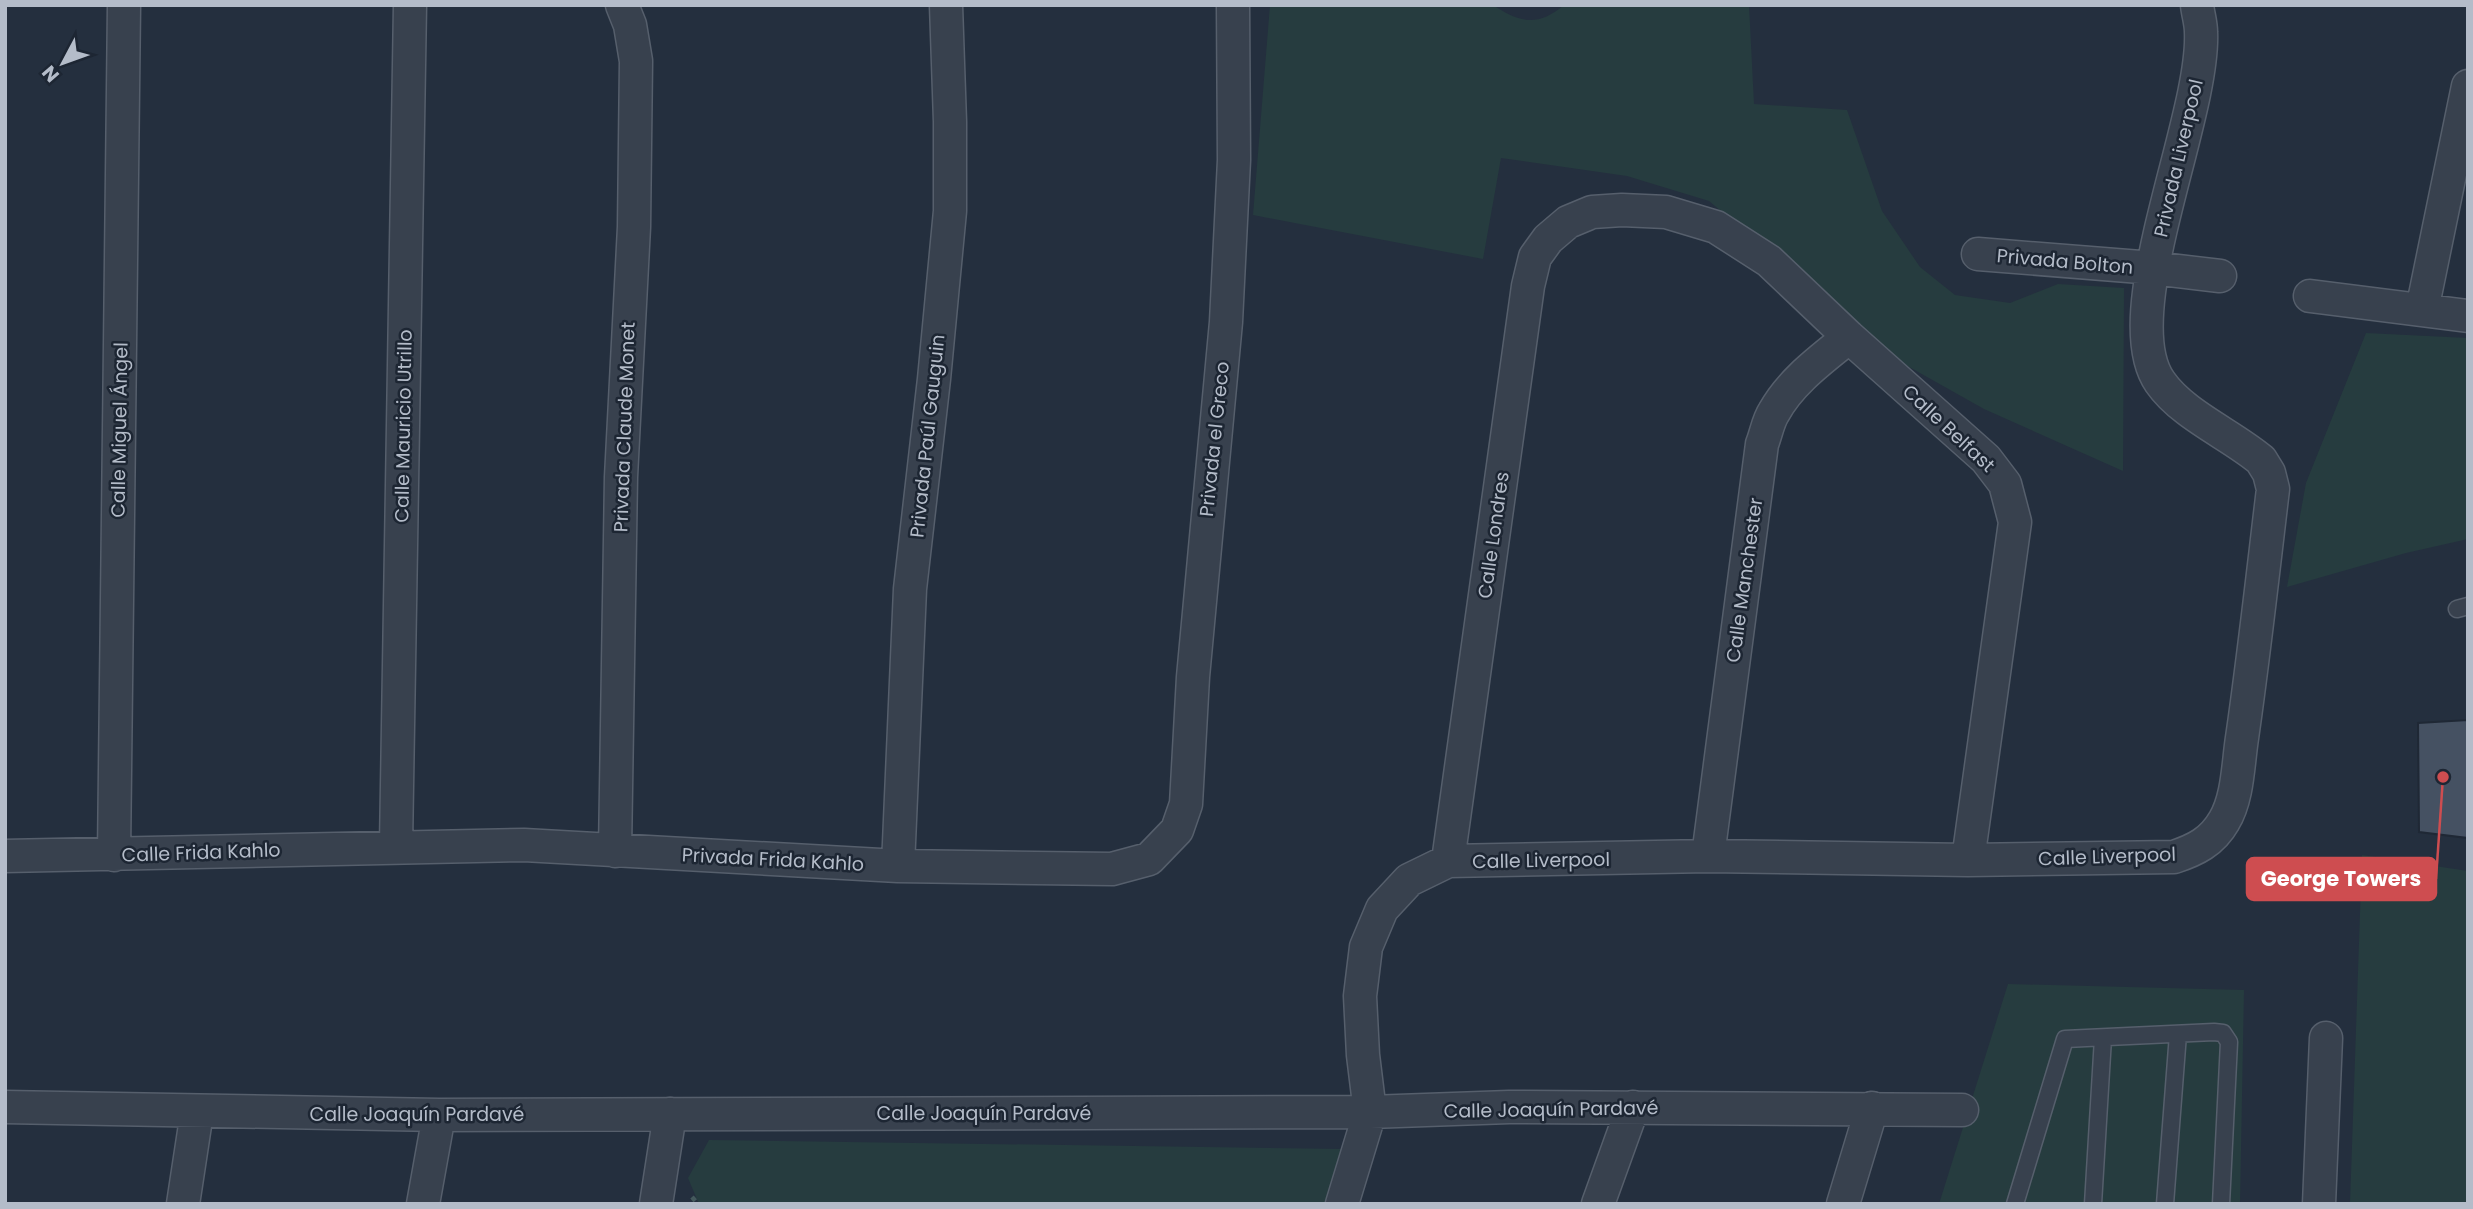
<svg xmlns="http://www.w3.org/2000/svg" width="2473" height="1209" font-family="Poppins,sans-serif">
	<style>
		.green { fill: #263c3f }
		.building { fill: #455162; stroke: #1f2835; stroke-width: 2 }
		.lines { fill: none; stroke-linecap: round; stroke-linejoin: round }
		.service-casing { stroke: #565f6c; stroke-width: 19 }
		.minor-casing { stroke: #565f6c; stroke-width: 35 }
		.path { stroke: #44595c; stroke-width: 4.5; stroke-dasharray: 5 5; stroke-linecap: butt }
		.service { stroke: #38414e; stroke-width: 16 }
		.minor { stroke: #38414e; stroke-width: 32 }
		.labels { text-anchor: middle; stroke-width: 5; stroke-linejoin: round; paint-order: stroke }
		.street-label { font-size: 19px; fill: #b4bcc9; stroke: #1d2633 }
		.leader { fill: none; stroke: #ce4d50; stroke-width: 2.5 }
		.callout-dot { fill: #ce4d50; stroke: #1d2633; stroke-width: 2.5 }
		.callout { fill: #ce4d50; stroke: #ce4d50; stroke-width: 2.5 }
		.callout-label { font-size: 21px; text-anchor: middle; font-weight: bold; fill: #fff }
	</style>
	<rect width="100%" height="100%" fill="#242f3e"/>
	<!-- green -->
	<path class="green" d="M1270 5H1493C1520 23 1538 27 1564 5H1749L1754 104 1847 110 1882 211 1920 267 1955 295 2010 303 2058 284 2124 288 2123 471 1984 409 1904 364 1709 201 1627 176 1501 158 1483 259 1253 215Z
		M2366 333 2468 338V539L2406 553 2287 587 2306 483Z
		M2362 855 2468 871V1204H2350Z
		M2008 984 2244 990 2240 1204H1939Z
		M709 1140 1343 1149 1325 1204H699L688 1178Z"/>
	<!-- building -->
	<path class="building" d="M2468 720V838L2419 832 2418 723Z"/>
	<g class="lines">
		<!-- service casing -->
		<g class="service-casing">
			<path id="service" d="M2457 609 2468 606
				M2015 1204 2065 1039 2214 1032 2223 1033 2229 1042 2221 1204
				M2093 1204 2103 1038
				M2165 1204 2178 1034"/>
		</g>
		<!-- minor casing -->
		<g class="minor-casing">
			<path id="minor" d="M1978 254 2153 268 2220 276
				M2310 296 2468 316
				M2422 310 2468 86
				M396 846 410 5
				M615 851 621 477 634 227 636 61 630 25 622 5
				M114 855 124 5
				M5 856 524 845 898 866 1112 869 1149 859 1177 830 1186 804 1193 677 1226 322 1234 160 1233 5
				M1708 856 1762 444C1766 434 1768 421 1774 412 1791 381 1822 359 1849 337
				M1448 861 1528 286 1535 257 1548 239 1568 222 1592 212 1622 210 1666 212 1716 227 1769 261 1849 337 1986 459 2005 484 2015 522 1968 860
				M898 866 910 589 934 379 950 211V122L946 5
				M5 1107 439 1115 1370 1112 1509 1107 1962 1110
				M183 1204 197 1112
				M423 1204 439 1115
				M656 1204 670 1114
				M1342 1204 1370 1112 1363 1055 1360 996 1366 947 1382 909 1409 880 1448 861 1708 856 1968 860 2174 857C2195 850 2212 842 2224 821 2238 798 2238 764 2242 738 2254 655 2263 572 2273 489L2269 473 2261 460C2230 434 2183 415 2160 382 2113 315 2205 118 2201 32 2201 23 2198 14 2197 5
				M1598 1204 1633 1107
				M1843 1204 1872 1108
				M2319 1204 2326 1038"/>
		</g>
		<!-- path -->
		<path class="path" d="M692 1197 698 1204"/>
		<!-- service -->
		<use href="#service" class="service"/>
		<!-- minor -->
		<use href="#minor" class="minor"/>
	</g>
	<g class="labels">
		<!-- street labels -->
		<g class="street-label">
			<text transform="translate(2178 158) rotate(-77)" y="7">Privada Liverpool</text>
			<text transform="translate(2065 261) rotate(5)" y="7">Privada Bolton</text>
			<text transform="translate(403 426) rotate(-89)" y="7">Calle Mauricio Utrillo</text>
			<text transform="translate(624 427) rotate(-88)" y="7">Privada Claude Monet</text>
			<text transform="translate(1949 428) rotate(43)" y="7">Calle Belfast</text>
			<text transform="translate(119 430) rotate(-89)" y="7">Calle Miguel Ángel</text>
			<text transform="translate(927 436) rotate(-84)" y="7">Privada Paúl Gauguin</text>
			<text transform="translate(1214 439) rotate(-84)" y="7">Privada el Greco</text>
			<text transform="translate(1493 535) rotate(-82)" y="7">Calle Londres</text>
			<text transform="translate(1744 580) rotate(-82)" y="7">Calle Manchester</text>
			<text transform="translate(201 852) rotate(-2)" y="7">Calle Frida Kahlo</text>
			<text transform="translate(2107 856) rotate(-2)" y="7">Calle Liverpool</text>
			<text transform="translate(773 859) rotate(3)" y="7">Privada Frida Kahlo</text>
			<text transform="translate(1541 860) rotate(-1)" y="7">Calle Liverpool</text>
			<text transform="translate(1551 1109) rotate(-1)" y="7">Calle Joaquín Pardavé</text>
			<text x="984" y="1120">Calle Joaquín Pardavé</text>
			<text x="417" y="1121">Calle Joaquín Pardavé</text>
		</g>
	</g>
	<!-- callouts -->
	<path class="leader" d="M2443 777L2436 879"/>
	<circle class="callout-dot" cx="2443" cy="777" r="7"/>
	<rect class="callout" x="2247" y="858" width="189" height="42" rx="7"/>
	<g class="callout-label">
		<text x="2341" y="886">George Towers</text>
	</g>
	<!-- border -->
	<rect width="2473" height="1209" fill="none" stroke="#b4bcc9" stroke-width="14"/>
	<!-- north arrow -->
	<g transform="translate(63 63) rotate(229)" stroke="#1d2633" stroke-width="5" paint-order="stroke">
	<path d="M0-5L12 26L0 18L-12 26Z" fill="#b4bcc9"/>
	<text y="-10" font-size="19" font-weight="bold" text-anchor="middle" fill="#b4bcc9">N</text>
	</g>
</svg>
